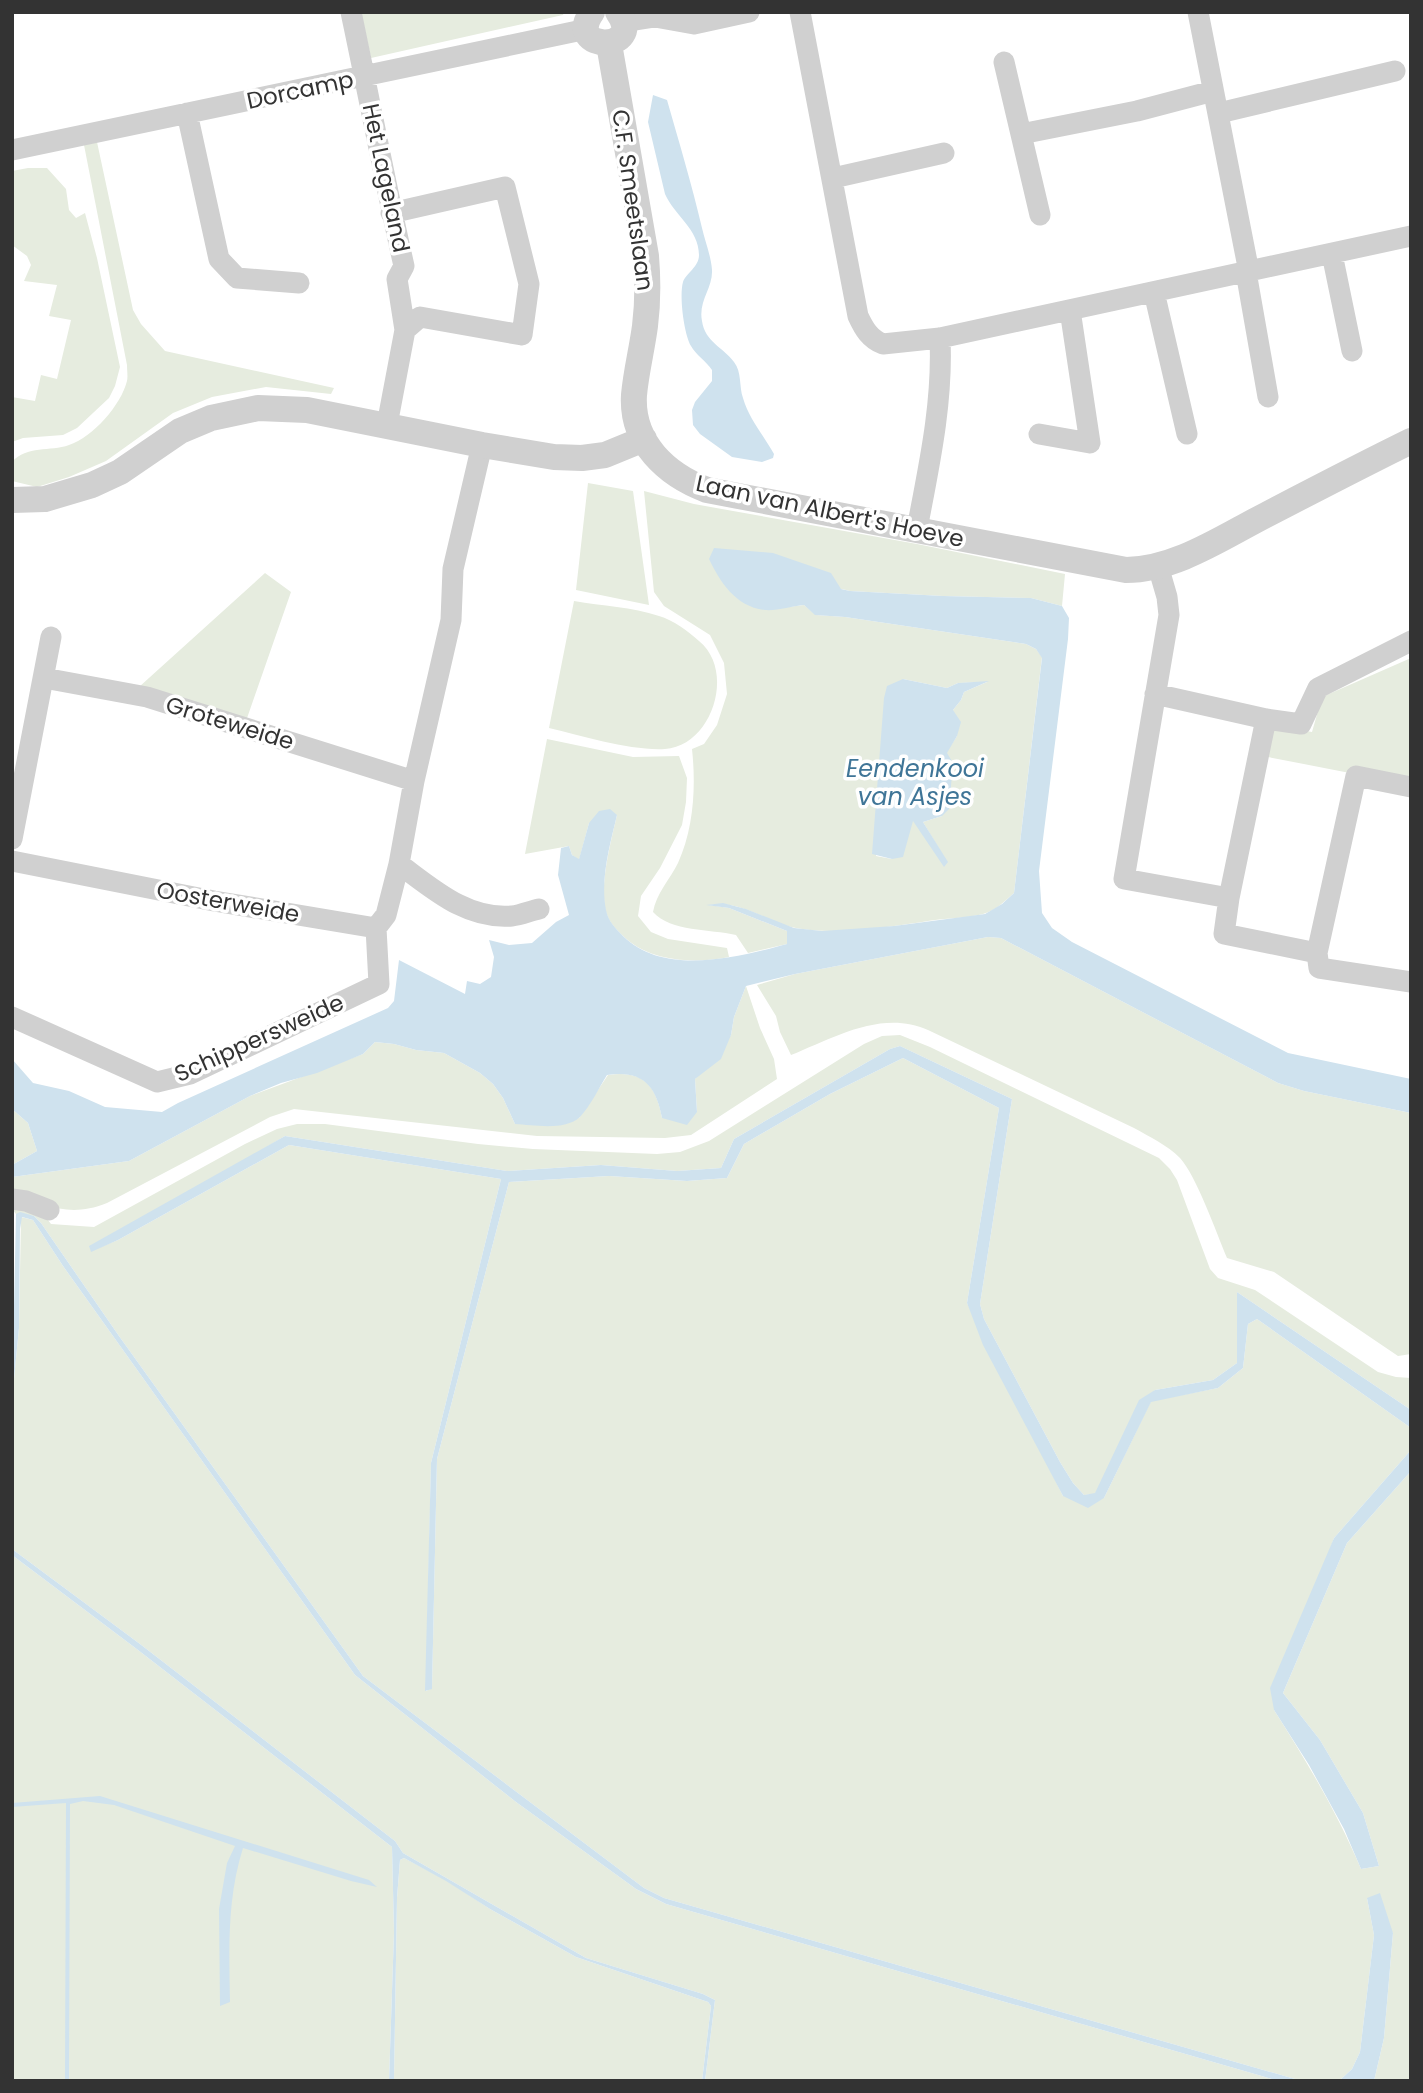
<svg xmlns="http://www.w3.org/2000/svg" width="1423" height="2093" font-family="Poppins,sans-serif">
	<style>
		.green { fill: #e6ecdf; fill-rule: evenodd }
		.water { fill: #cfe2ee }
		.lines { fill: none; stroke-linecap: round; stroke-linejoin: round }
		.minor { stroke: #d0d0d0; stroke-width: 21 }
		.tertiary { stroke: #d0d0d0; stroke-width: 26 }
		.labels { text-anchor: middle; stroke-width: 7; stroke-linejoin: round; paint-order: stroke }
		.street-label { font-size: 23px; fill: #333; stroke: #fff }
		.water-label { font-size: 24px; font-style: italic; fill: #3f7597; stroke: #fff }
	</style>
	<rect width="100%" height="100%" fill="#fff"/>
	<!-- green -->
	<path class="green" d="M361 12H564L563 15 371 58Z
		M97 142 133 310 141 324 165 351 334 388 331 394 266 387 212 397 173 413 106 461 69 477 37 487 12 481V462C27 445 50 452 69 445 93 437 121 405 127 381 128 377 127 370 127 365L84 145Z
		M28 168H47L66 189 69 210 76 218 85 213 97 258 120 367 115 386 109 398 77 428 63 435 23 438 12 442V397L35 401 41 375 57 379 71 320 49 316 57 285 24 281 31 265 27 256 12 245V171Z
		M588 483 633 491 649 605 576 590Z
		M644 491 694 504 917 544 1065 574 1062 606 1031 598 943 596 850 591 842 589 765 610 804 605 816 615 845 617 1026 644 1036 649 1042 657 1014 893C1005 901 995 911 983 914 968 918 951 918 935 920 895 926 835 936 796 928 765 922 743 900 709 905L729 908 787 931V944L748 953 736 935C710 929 671 932 653 912 656 894 670 879 678 863 694 828 696 786 692 749L704 744 717 725 727 694 724 663 710 635 664 606 654 592ZM903 679 947 688 958 683 987 682 964 692 961 700 953 710 957 736 946 753 942 816 923 822 947 862 913 820 892 859 876 856Z
		M265 573 291 592 246 721 139 687Z
		M574 601C602 606 632 607 659 616 673 620 688 631 699 641 736 671 712 746 665 749 631 751 583 736 549 728Z
		M1411 658V785L1268 757 1274 725 1312 732 1322 697Z
		M547 739 633 757 679 756 687 778 686 802 682 825 660 868 641 896 638 916 651 932 668 939 727 948 729 957C694 964 649 962 622 935 615 928 609 922 606 912 599 886 611 841 617 815L589 823 579 860 572 855 569 846 525 854Z
		M988 937 1001 938 1278 1083 1304 1091 1411 1113V1354L1398 1356 1274 1272 1227 1258C1216 1232 1197 1177 1180 1158 1167 1145 1150 1137 1134 1128L928 1030C882 1009 833 1038 791 1055L780 1032 776 1016 757 985 795 974Z
		M746 986 760 1028 774 1059 777 1079 691 1135 665 1138 537 1136 294 1109 270 1117 107 1203C69 1218 49 1206 12 1193V1177L129 1161 250 1096 363 1054 375 1042 394 1044 416 1050 444 1053 480 1073 493 1084 503 1098 515 1124 579 1118 608 1075C642 1070 656 1084 662 1118L697 1112 695 1079 731 1035 734 1017Z
		M900 1035 930 1047 1159 1158 1170 1169 1177 1180 1210 1269 1218 1278 1255 1290 1378 1372 1396 1377 1411 1378V1410L1237 1292V1363L1213 1380 1155 1390 1095 1494 1084 1495 1073 1483 1060 1462 984 1319 980 1304 1012 1099 900 1046 890 1049 734 1139 721 1168 677 1171 601 1165 507 1171 285 1136 91 1251 118 1240 289 1145 501 1179 431 1463 426 1691 432 1688 437 1459 509 1182 609 1176 687 1181 727 1178 744 1144 830 1094 903 1058 999 1108 967 1303 1063 1496 1104 1498 1151 1401 1218 1388 1243 1368 1248 1324 1257 1319 1411 1428V1450L1334 1538 1274 1710C1307 1762 1337 1812 1361 1869L1379 1866 1363 1813 1320 1740 1283 1693 1347 1543 1411 1471V2081H1374L1384 2038 1393 1933 1367 1898 1374 1935 1360 2052 1352 2069 1339 2081H1295V2079L664 1898 644 1888 363 1676 119 1336 41 1223 34 1216 16 1214 12 1209 42 1212 51 1224 94 1227 245 1144 277 1129 297 1124H325L478 1144 533 1149 657 1154 680 1152 709 1141 864 1044 882 1036Z
		M12 1109 28 1123 37 1151 12 1165Z
		M21 1217 33 1220 63 1266 355 1675 516 1802 636 1889 666 1904 1279 2081H705L715 2000 703 1994 586 1958 403 1853 395 1841 140 1644 12 1549V1399L19 1328Z
		M12 1555 138 1650 392 1847 394 1932 389 2081H12Z
		M404 1858 446 1880 490 1909 576 1957 708 2002 711 2006 702 2081H394L397 1898 400 1860Z"/>
	<!-- water -->
	<path class="water" d="M653 95 667 100C679 142 692 185 702 228 705 241 711 256 712 270 713 288 698 301 702 321 705 342 723 347 734 362 742 372 739 387 743 398 749 419 763 434 774 454L773 458 762 462 732 457 700 434 693 425 692 410 695 402 712 381V370C706 361 696 355 691 346 684 334 679 296 683 282 686 273 699 267 699 255 699 229 674 215 665 194L648 122Z
		M714 548 773 553 831 573 841 589 850 591 943 596 1031 598 1062 606 1069 618 1068 639 1039 871 1042 913 1052 928 1072 942 1288 1053 1411 1079V1113L1304 1091 1278 1083 1001 938 988 937 795 974 746 986 734 1017 731 1035 721 1059 695 1079 697 1112 687 1125 662 1118C656 1085 642 1070 607 1075 599 1088 591 1105 580 1117 565 1131 534 1125 515 1124L503 1098 493 1084 480 1073 444 1053 416 1050 394 1044 375 1042 363 1054 317 1073 281 1083 250 1096 129 1161 12 1177V1165L37 1151 28 1123 12 1109V1059L33 1083 69 1091 105 1107 162 1112 178 1103 388 1008 394 1001 399 960 465 994 467 981 480 984 491 977 494 957 489 940 509 945 532 943 556 922 569 915 558 875 561 848 569 846 572 855 579 859 589 823 599 811 610 809 617 815C610 845 600 879 606 910 608 921 616 929 623 936 664 977 739 957 787 944V931L729 908 706 905 723 903 746 909 794 928 822 931 894 926 985 914 1002 904 1014 893 1042 658 1036 649 1026 644 845 617 815 615 804 605C792 606 777 611 765 610 736 607 720 582 709 559Z
		M903 679 947 688 958 683 989 681 964 692 961 700 953 710 961 722 957 736 947 753 953 763 949 809 942 816 923 822 948 862 944 867 913 821 903 857 892 859 872 854 884 698 887 686Z
		M900 1046 1012 1099 980 1304 984 1319 1060 1462 1073 1483 1084 1495 1095 1493 1139 1400 1155 1390 1213 1380 1237 1363V1292L1411 1410V1428L1257 1319 1248 1324 1243 1368 1218 1388 1151 1402 1104 1498 1088 1508 1063 1496 983 1345 967 1303 999 1108 903 1058 830 1094 744 1144 727 1178 687 1181 609 1176 509 1182 437 1459 432 1689 425 1691 431 1463 501 1179 289 1145 118 1240 91 1252 89 1246 285 1136 507 1171 601 1165 677 1171 721 1168 734 1139 890 1049Z
		M20 1212 34 1216 41 1223 119 1336 363 1676 644 1888 664 1898 1295 2079V2081H1279L666 1904 636 1889 516 1802 355 1675 63 1266 33 1220 22 1217 20 1229 19 1328 12 1399 16 1214Z
		M1411 1450V1471L1347 1543 1283 1693 1320 1740 1363 1813 1379 1866 1361 1869 1344 1829 1309 1765 1274 1710 1270 1688 1334 1538Z
		M12 1549 140 1644 395 1841 403 1853 586 1958 703 1994 715 2000 705 2081H702L711 2006 708 2002 576 1957 490 1909 446 1881 404 1858 400 1860 397 1898 394 2081H389L394 1932 392 1847 138 1650 12 1555Z
		M100 1796 369 1880 377 1887 351 1881 243 1848C227 1898 229 1950 230 2002L220 2006 219 1909 227 1863 235 1846 114 1805 83 1801 70 1804 69 2081H65L66 1803 12 1807V1803Z
		M1380 1893 1393 1933 1384 2038 1374 2081H1339L1352 2069 1360 2052 1374 1935 1367 1898Z"/>
	<g class="lines">
		<!-- minor -->
		<path class="minor" d="M351 12C369 97 385 182 404 266L397 279 405 330 387 425
			M800 12 858 316C864 329 870 339 883 344L940 338 1411 236
			M1198 12 1249 272
			M623 22 655 17 694 24 749 12
			M1004 62 1040 215
			M187 113 219 259 237 278 299 283
			M1219 113 1395 71
			M1021 134 1137 111 1213 91
			M12 150 587 29
			M833 178 944 153
			M391 213 505 187 529 284 522 335 420 317 405 330
			M1332 254 1352 351
			M1246 272 1268 397
			M1154 292 1187 434
			M1039 434 1090 443 1070 310
			M917 529C929 466 943 403 940 338
			M1158 566 1167 597 1169 615 1124 879 1229 898 1224 934 1317 953 1319 968 1411 982
			M44 678 147 697 414 781
			M1155 694 1266 719 1301 724 1318 688 1411 641
			M12 839 51 637
			M12 861 214 901 376 928 386 915 399 864 414 781 451 620 453 569 482 445
			M399 864C433 889 467 920 512 916 521 915 530 911 539 909
			M1229 898 1266 719
			M1317 953 1356 776 1411 787
			M12 1017 157 1082 190 1074 379 984 376 928
			M12 1199 26 1201 49 1210"/>
		<!-- tertiary -->
		<path class="tertiary" d="M592 12C563 53 647 52 618 12
			M609 44 646 256C648 280 648 302 645 326 642 349 636 372 634 395 631 443 667 475 707 490L1126 570C1175 570 1223 537 1266 515 1314 490 1362 465 1411 441
			M12 500 45 499 92 485 120 472 180 431 211 418 258 408 307 410 482 445 554 457 582 458 605 455 644 439"/>
	</g>
	<g class="labels">
		<!-- street labels -->
		<g class="street-label">
			<text transform="translate(300 90) rotate(-12)" y="8">Dorcamp</text>
			<text transform="translate(386 178) rotate(78)" y="8">Het Lageland</text>
			<text transform="translate(633 200) rotate(82)" y="8">C.F. Smeetslaan</text>
			<text transform="translate(830 511) rotate(12)" y="8">Laan van Albert's Hoeve</text>
			<text transform="translate(230 723) rotate(17)" y="8">Groteweide</text>
			<text transform="translate(228 902) rotate(10)" y="8">Oosterweide</text>
			<text transform="translate(259 1038) rotate(-24)" y="8">Schippersweide</text>
		</g>
		<!-- water labels -->
		<g class="water-label">
			<text x="915" y="777">Eendenkooi<tspan x="915" dy="28">van Asjes</tspan></text>
		</g>
	</g>
	<!-- border -->
	<rect width="1423" height="2093" fill="none" stroke="#333333" stroke-width="28"/>
</svg>
